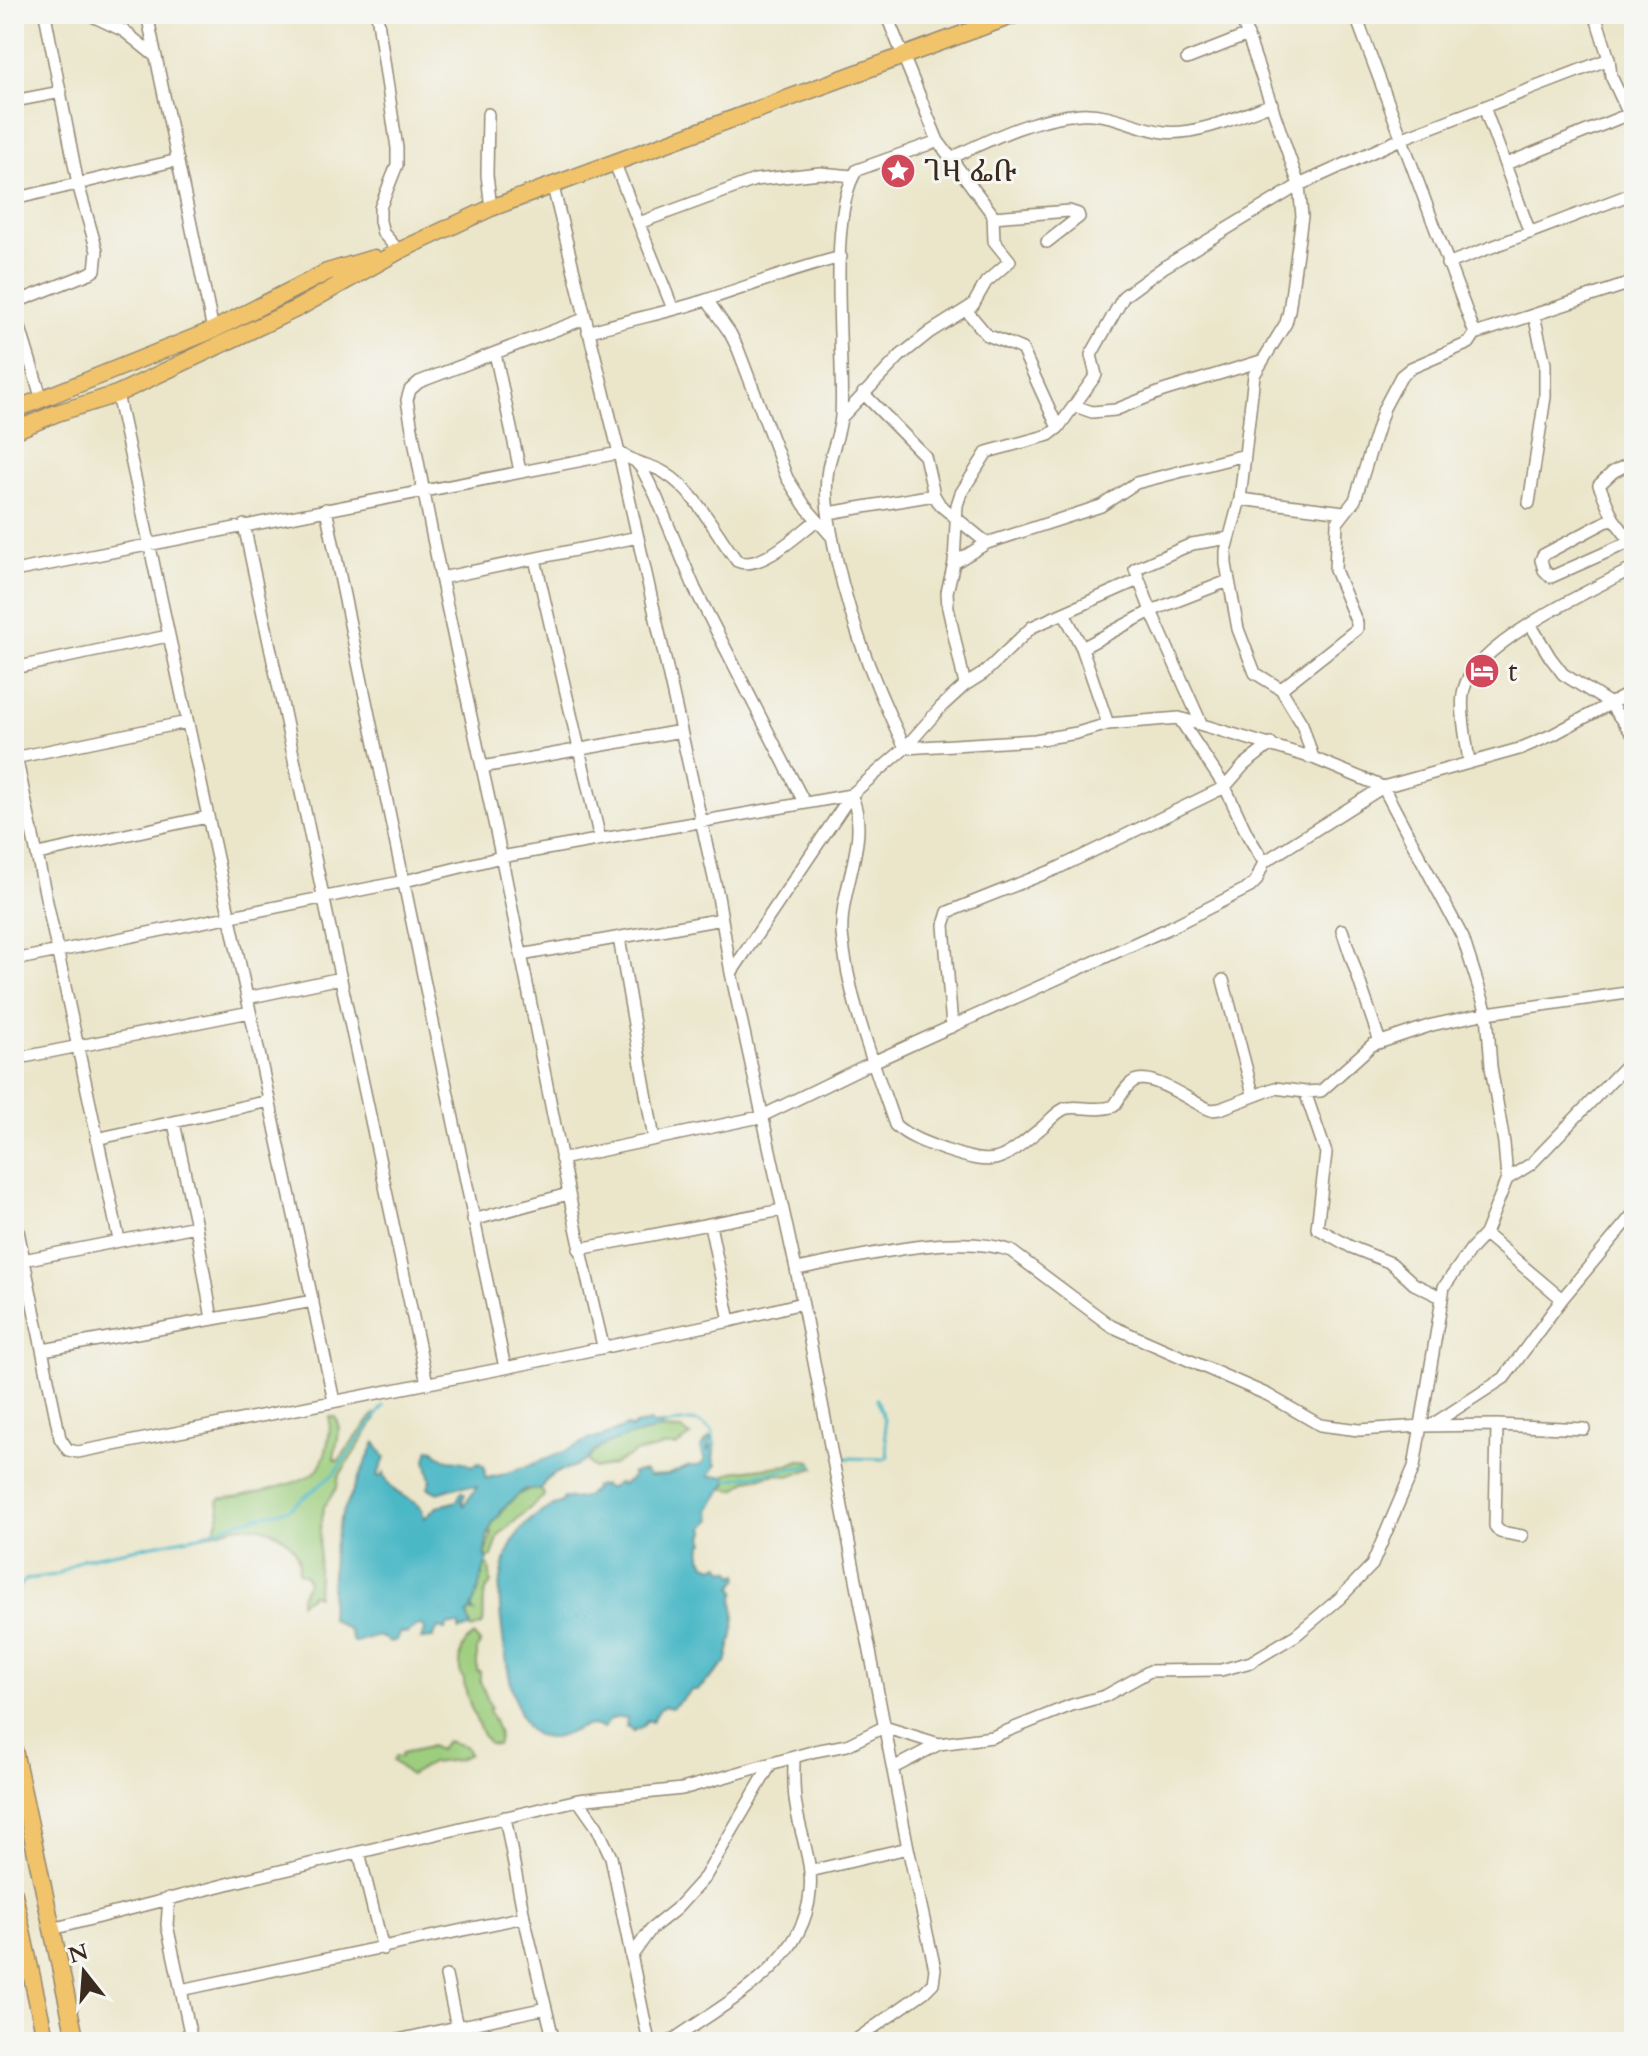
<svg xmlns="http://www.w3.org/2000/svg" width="1648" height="2056" font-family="Cardo,'Noto Serif Ethiopic',serif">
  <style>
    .green { fill: #9dce7e; stroke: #6c7c4e; stroke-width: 2 }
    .water { fill: #4bb8c6; stroke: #437172; stroke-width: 2 }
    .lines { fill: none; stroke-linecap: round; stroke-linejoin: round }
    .stream { stroke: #4bb8c6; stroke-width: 3 }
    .minor-casing { stroke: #938874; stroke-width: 14 }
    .primary-casing { stroke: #938874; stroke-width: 19 }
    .minor { stroke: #fff; stroke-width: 11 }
    .primary { stroke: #f1c36a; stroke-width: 16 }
    .labels { text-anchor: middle; stroke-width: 6; stroke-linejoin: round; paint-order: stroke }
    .poi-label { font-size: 30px; fill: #3b2a1e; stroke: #f6f6f2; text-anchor: start }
  </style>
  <rect width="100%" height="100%" fill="#f6f6f2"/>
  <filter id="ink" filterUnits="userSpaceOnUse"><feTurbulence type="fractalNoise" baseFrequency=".0125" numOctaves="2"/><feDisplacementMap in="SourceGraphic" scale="16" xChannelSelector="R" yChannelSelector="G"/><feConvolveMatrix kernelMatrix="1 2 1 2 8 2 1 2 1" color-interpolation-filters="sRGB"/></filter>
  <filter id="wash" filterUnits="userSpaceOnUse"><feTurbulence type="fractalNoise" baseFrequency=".006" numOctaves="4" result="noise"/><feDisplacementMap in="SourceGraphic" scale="32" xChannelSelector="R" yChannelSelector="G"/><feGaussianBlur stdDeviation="1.8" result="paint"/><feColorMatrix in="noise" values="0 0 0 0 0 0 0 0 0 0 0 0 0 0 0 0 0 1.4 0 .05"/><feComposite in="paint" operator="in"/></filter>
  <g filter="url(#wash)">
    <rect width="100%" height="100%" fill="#ebe6ca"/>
    <path class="green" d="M374,1414L376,1419L339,1476L337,1487L324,1507L320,1529L317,1596L312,1594L300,1603V1597L308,1582L306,1576L298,1572C304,1545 274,1526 249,1526C233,1525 215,1534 199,1536L215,1529L220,1513L218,1501L221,1498C238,1498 307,1483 317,1470C328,1455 330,1436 330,1417H336C343,1431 335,1445 334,1460L338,1461Z
      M659,1429L682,1430L691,1436L676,1446H665L635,1453L613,1465L594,1469L588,1462C593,1442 640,1433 659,1429Z
      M799,1460L811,1461L815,1468L787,1476L778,1474L748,1480L736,1490L724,1489L727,1484L724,1476L732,1472L788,1465Z
      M536,1488L543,1492L544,1496L499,1535L492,1557L485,1558L492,1533L487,1535C497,1513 512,1492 536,1488Z
      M483,1563L489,1566L491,1583C480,1596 485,1608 483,1624L472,1629L467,1614L470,1611L473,1612L471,1609L478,1592Z
      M474,1636L480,1643L477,1650V1671L480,1672V1681L491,1708L489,1710C492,1720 503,1733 497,1745L489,1744C481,1735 463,1691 464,1679L460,1674C460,1659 459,1643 474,1636Z
      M446,1741L465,1746L469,1754L457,1760L431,1763L410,1775L393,1761L396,1756L401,1757L402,1753C413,1750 422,1750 431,1746L439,1750Z"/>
    <path class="water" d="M651,1422L653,1425L664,1424L661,1429C640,1433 619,1438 599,1448C593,1451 590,1457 585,1461C572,1470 546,1470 541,1490L525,1489L500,1511V1515C487,1527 486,1541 485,1557H489C480,1573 481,1592 471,1608L474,1612L470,1611L467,1614L471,1627L459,1630V1625H447L445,1630L438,1628L433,1638L421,1639L425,1631L424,1626L418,1625L406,1634L400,1632L396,1640L391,1642C387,1641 384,1638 380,1637C372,1634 362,1642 353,1642L349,1630L330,1618L333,1553L340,1519L375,1442L385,1458L377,1476L381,1477L384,1473C391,1498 411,1495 420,1508C423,1511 423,1515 425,1518L437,1507L457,1501L462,1491L465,1494L462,1501L464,1506L477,1487L460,1486L438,1493L428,1488L431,1480L426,1460L429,1449L434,1450C448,1467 459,1456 471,1466L480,1463L485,1468V1478C500,1478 576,1449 590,1438C604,1439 612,1431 628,1426L631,1429L635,1425Z
      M710,1437L712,1440L707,1450L710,1451V1447L715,1444L713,1459L716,1465L709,1476H724L728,1480L709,1510L712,1519L703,1528L706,1530L703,1536L705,1543L702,1544L701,1557L706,1564L714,1567L720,1564L724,1570H730L735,1576L738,1574L739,1578L735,1582L733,1588L736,1591L733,1601L735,1615L733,1635L726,1663L698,1690H692L673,1707L670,1708L665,1706L659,1710L652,1722L647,1720L643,1726L633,1731L629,1726L626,1727L627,1718L619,1717L609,1720L604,1728C600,1727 596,1726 592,1725C574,1725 557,1748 533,1733C510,1719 497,1610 500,1585C502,1572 506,1555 512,1543C523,1522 542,1510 562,1502L564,1498C578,1499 587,1501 595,1487L603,1485L608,1489L618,1483L622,1485L632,1478V1473L644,1471L649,1476L667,1475L690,1466H699L705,1461L701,1447Z"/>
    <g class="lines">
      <path class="stream" d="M662,1426C681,1422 700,1415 713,1433L714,1445
        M846,1458L883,1459L888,1457L884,1420L877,1399
        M726,1480L813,1465
        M14,1590L27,1579L56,1575L82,1559L199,1536L244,1520L289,1509L333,1475L383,1406"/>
    </g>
  </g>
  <g filter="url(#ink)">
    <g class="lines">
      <defs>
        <path id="minor" d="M88,14L124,31L155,56
          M147,14L213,330
          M377,14L397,148V165L380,208V221L383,233L399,251
          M886,14L938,141L857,170C826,215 845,358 841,416C840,434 831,452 828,469C824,491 828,515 832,536C845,609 873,682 905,748L941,707L965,685L984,673L1032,627L1138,580
          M1240,14L1299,185L1302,216L1289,311L1286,323L1254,375L1240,499L1226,551V564L1238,629L1255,673L1281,689L1302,724L1313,758
          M1355,14L1475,334L1634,282
          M1595,14L1609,59L1611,76L1634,125
          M1187,59L1248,35
          M14,101L61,92
          M1484,107L1530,233
          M488,114L487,175L491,208
          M951,158C991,139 1035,117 1080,114C1111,112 1135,128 1164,132C1196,136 1242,115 1272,104
          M615,164L673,309
          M1506,164L1629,114
          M553,187L619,453L718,896L731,973L796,1269L908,1848L935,1969L933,1983L924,1992L853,2042
          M14,199L178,160
          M993,217L1069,211L1078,214L1079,217L1047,242
          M639,223L755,180L820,173L853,176
          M1447,264L1634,193
          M707,300L730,333L738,349L787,478L805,506L832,537
          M14,303L90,273L95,270L97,251L78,184L45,14
          M14,308L42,400
          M966,310L987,335L1022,349L1058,428
          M584,319L419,382L410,390L407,400C433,553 469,704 501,855C535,1019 564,1184 603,1346
          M588,332C626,320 666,313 703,301C749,286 794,269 841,257
          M495,353L520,471
          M863,393L925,456L934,495L940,505L987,543
          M117,394L334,1401
          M1075,406L1092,412L1115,410L1163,391L1261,361
          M841,418L900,356L930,332L973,305L986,282L1010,261L994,241L993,215L938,141
          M635,461C645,465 656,467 665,473C696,492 715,532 737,561C760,572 798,534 817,520
          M1240,499L1344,512
          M1529,503L1545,397V364L1534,315
          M326,509L505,1368
          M829,513L934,495
          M1613,518L1543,555L1541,560L1544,570L1551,577L1634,540
          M244,525L427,1383
          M1631,542L1613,518L1599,485L1613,472L1634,461
          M535,559L600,839
          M954,563L987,543L1101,506L1136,483L1245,455
          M14,571L619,453L635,461L642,469L656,496L695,589L804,802
          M441,578L638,537
          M1064,613L1082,648L1108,724
          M1530,624L1550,657L1563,674L1609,703L1634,736
          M1082,648L1151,611L1228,581
          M14,668L168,636
          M965,685L948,608L947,592L954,563L957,505L961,493L987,452L1049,435L1058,428L1096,375L1091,355L1124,296L1164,267L1299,185L1403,138L1609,59
          M1281,689L1357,629V623L1335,570L1337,523L1355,500L1384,408L1401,376L1411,368L1469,343L1475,334
          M1179,718L1225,787L1244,765L1271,744
          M1201,723L1151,611L1135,569L1192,544L1229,538
          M14,747L119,1240
          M14,758L187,722
          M1469,763C1467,743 1459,707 1464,689C1474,644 1594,588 1634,568
          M482,767L681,731
          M38,854L207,817
          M1342,930L1380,1042
          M619,938L654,1139
          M521,955L722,919
          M14,960L405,881L501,857L851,795C872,838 839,888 842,934C848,999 874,1064 895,1125C908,1137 928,1144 945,1150C996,1167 999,1163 1040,1129C1048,1123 1055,1113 1064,1109C1077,1104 1096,1113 1114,1106C1120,1098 1125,1086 1134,1081C1153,1072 1192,1103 1211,1110L1220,1109L1275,1088L1305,1092L1321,1091L1372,1045L1432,1025L1487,1013L1634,992
          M731,973L851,795L905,748L1035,740L1077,733L1108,724L1179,718L1313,758L1383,787L1463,938L1487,1013L1491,1067L1504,1143L1507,1179L1485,1234L1471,1249L1444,1287L1414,1467L1372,1565L1340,1598L1296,1635L1251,1662L1221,1670L1150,1671L1105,1696L1072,1705L992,1737L939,1744L893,1768
          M1223,980L1253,1094
          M247,998L341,978
          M952,1027L944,925L948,912L1056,869L1225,787L1247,834L1264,862
          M14,1059L250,1012
          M1305,1092L1326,1153L1317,1228L1351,1247L1391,1263L1414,1284L1441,1297
          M174,1123L196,1226L212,1319
          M96,1139L269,1101
          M561,1159L760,1117L873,1062L1167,929L1250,887L1256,881L1264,862L1383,787L1519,749L1552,735L1634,691
          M1507,1179L1531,1164L1634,1057
          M14,1211L60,1438L68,1450L78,1452L505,1368L730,1321L802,1303
          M473,1220L568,1194
          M710,1225L730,1321
          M579,1249L782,1210
          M23,1260L196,1226
          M796,1269C855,1258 955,1231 1011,1251L1111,1326L1268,1395L1320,1425L1359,1430L1421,1426L1497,1425L1584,1429
          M1562,1299L1634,1213
          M43,1350L313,1301
          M1497,1425L1495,1526L1500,1532L1522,1536
          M1430,1426L1504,1378L1562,1299L1485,1234
          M578,1800L597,1827L611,1857L649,2042
          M505,1817L524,1917L554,2042
          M359,1852L383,1949
          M810,1871L908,1848
          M169,1898L167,1925L192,2042
          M52,1929L243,1880L578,1800L682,1789L815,1751L847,1745L884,1727L939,1744
          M631,1957L651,1929L676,1909L705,1877L771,1764
          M446,1976L457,2027L546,2008
          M181,1990L524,1917
          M389,2042L457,2027L461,2042
          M670,2042C730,1999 818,1959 810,1872C808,1850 799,1828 796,1806C793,1790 794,1773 794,1757"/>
        <path id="primary" d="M14,410L213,330L327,272L374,258
          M14,431L57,413L117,394L298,308L399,251L491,208L1017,14
          M14,1750L76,2042
          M14,1894L46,2042"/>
      </defs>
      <use href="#minor" class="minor-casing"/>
      <use href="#primary" class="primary-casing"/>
      <use href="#minor" class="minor"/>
      <use href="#primary" class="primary"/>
    </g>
  </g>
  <defs>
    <symbol id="sight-disc" viewBox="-11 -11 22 22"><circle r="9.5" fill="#d1495b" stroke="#f6f6f2"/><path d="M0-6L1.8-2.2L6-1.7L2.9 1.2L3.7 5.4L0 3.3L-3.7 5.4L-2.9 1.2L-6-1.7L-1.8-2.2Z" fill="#fff"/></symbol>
    <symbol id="hotel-disc" viewBox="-11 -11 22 22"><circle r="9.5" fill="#d1495b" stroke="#f6f6f2"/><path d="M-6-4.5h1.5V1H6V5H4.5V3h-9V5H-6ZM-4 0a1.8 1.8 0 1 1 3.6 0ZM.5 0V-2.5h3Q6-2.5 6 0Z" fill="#fff"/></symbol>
  </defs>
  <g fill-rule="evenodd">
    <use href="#sight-disc" x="878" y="151" width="40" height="40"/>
    <use href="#hotel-disc" x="1462" y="651" width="40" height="40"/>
  </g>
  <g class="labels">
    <g class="poi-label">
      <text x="924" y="181">ገዛ ፌቡ</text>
      <text x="1508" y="681">t</text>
    </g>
  </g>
  <rect width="1648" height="2056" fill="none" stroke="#f6f6f2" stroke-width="48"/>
  <g transform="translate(84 1972) rotate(343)" stroke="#f6f6f2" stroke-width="6" paint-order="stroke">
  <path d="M0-6L14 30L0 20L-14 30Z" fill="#3b2a1e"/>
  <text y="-12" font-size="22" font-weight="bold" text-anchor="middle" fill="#3b2a1e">N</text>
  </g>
</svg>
